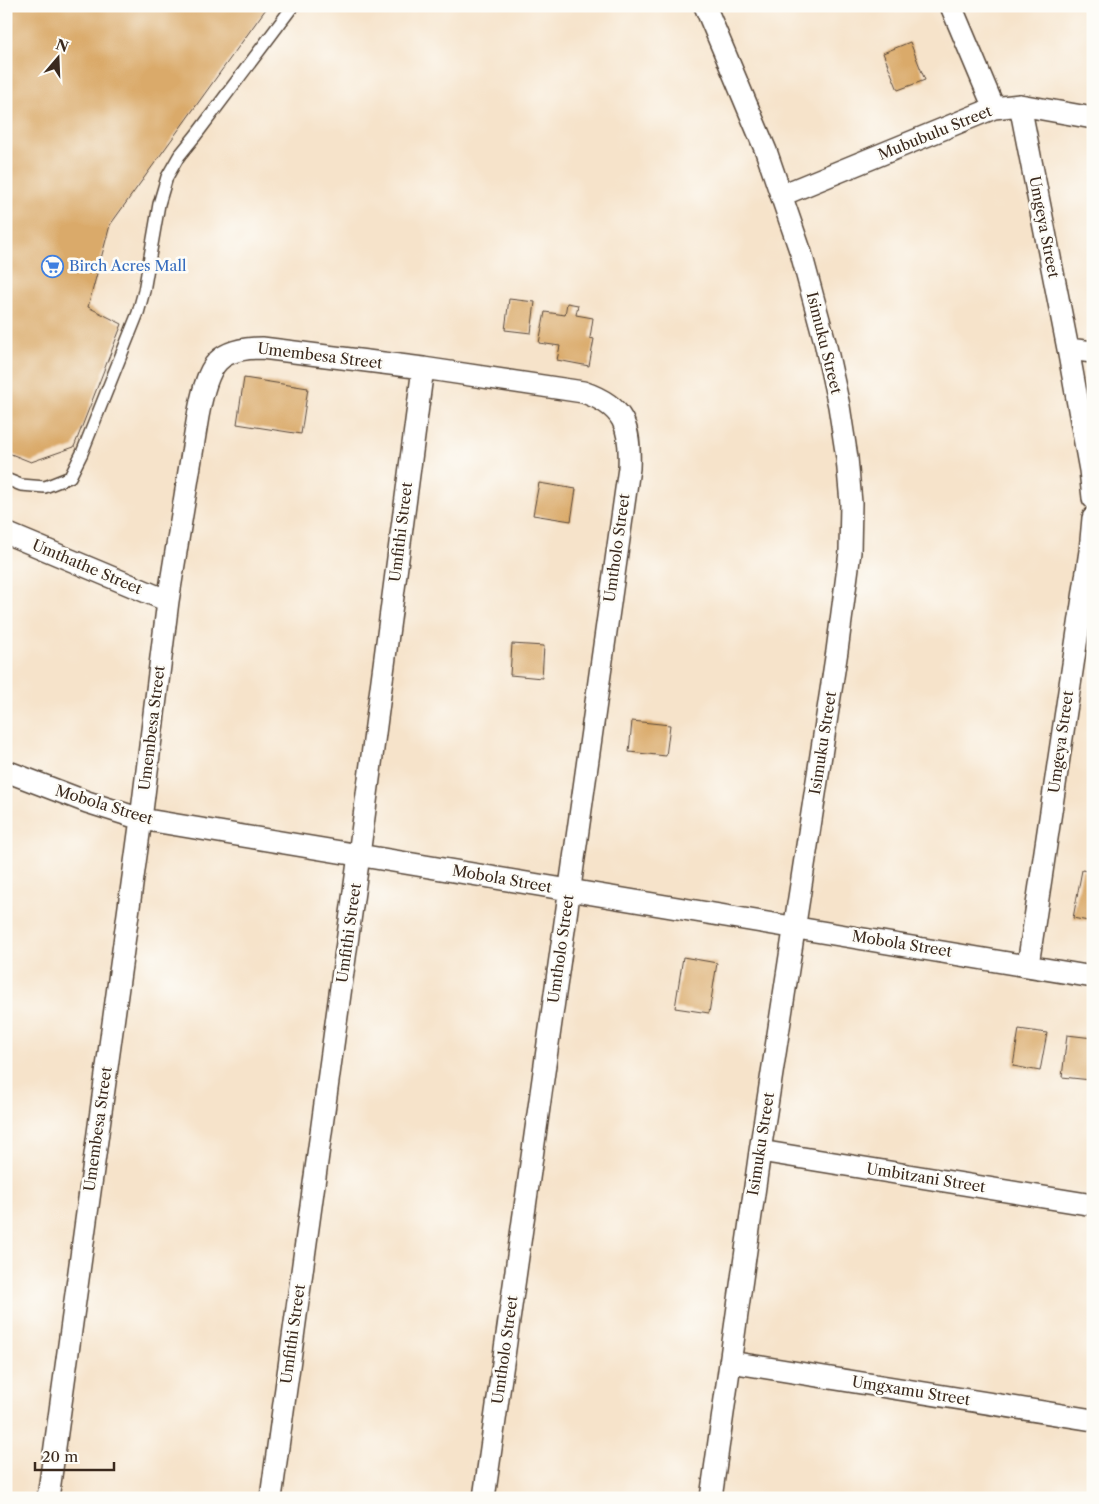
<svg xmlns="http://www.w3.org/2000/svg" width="1099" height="1504" font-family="'Libre Caslon Text',serif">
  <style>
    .building { fill: #daaa6b }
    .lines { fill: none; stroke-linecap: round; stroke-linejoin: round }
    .lane-casing { stroke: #574638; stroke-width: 14 }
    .street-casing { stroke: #574638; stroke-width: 24 }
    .lane { stroke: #fff; stroke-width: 11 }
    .street { stroke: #fff; stroke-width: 21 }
    .labels { text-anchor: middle; stroke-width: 5; stroke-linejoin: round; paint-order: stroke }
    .street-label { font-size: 15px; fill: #3b2a1e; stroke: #fdfcf7 }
    .shop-label { font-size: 15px; fill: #366cbe; stroke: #fdfcf7; text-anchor: start }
  </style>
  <rect width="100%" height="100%" fill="#fdfcf7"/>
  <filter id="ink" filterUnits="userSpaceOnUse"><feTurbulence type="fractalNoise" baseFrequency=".02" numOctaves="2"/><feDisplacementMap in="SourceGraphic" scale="10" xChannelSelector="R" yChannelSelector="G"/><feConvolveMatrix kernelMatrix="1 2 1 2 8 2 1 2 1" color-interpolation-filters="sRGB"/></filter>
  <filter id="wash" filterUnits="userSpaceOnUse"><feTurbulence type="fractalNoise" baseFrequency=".0096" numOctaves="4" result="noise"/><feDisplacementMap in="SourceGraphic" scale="20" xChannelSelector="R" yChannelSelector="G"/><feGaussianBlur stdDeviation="1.12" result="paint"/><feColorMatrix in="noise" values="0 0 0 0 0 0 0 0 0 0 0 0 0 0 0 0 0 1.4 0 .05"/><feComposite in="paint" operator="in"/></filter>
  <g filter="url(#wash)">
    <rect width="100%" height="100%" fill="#f6e3ca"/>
    <g id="blocks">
      <path class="building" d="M6,6H268L110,225L88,307L122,324L74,447L31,462L6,452Z
        M910,42L925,80L898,90L883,53Z
        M509,299L535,302L531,333L505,330Z
        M567,303L578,305L576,315L593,318L590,338L594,339L589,366L557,360L560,346L539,343L545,312L565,315Z
        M244,378L308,388L301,434L237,424Z
        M539,483L576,489L571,521L533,515Z
        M512,644L544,646L542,678L510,675Z
        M632,721L670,725L666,756L629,752Z
        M1082,870L1093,872V922L1073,918Z
        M683,957L717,963L709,1013L675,1008Z
        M1019,1029L1047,1033L1040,1071L1013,1066Z
        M1067,1035L1093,1038L1091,1080L1062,1077Z"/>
    </g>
  </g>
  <g filter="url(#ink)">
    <use href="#blocks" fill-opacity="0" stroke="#574638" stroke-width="1"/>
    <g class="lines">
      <defs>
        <path id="lane" d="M6,479L21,485L45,487L70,477L82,453L138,313L144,291L159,204L167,177L179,156L196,135L293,6"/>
        <path id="street" d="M705,6L766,151L801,253L825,342L839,406L847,458L851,503L850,552L837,651L760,1151L711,1498
          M951,6L994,108
          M1020,105L1068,349L1090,470L1093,498
          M782,195L994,108L1020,105L1093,118
          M1068,349L1093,352
          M6,533L168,601
          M6,771L87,802L141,819L1093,977
          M1028,965L1090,551L1093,518
          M760,1151L1093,1205
          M730,1362L1093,1420
          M48,1498L141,819L168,601L198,416C201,400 206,373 218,361C229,350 247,348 262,348L423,368L583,392C624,406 631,426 629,468L484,1498
          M271,1498L359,855L423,368"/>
      </defs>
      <use href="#lane" class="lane-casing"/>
      <use href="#street" class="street-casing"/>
      <use href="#lane" class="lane"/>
      <use href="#street" class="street"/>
    </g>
  </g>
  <defs>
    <symbol id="supermarket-ring" viewBox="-11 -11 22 22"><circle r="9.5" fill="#fdfcf7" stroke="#3f7fe0" stroke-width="1.5"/><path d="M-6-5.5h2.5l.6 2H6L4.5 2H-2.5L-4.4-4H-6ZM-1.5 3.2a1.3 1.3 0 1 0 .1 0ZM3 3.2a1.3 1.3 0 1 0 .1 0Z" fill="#3f7fe0"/></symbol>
  </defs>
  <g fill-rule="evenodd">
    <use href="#supermarket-ring" x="40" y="254" width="25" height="25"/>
  </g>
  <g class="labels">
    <g class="street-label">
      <text transform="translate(935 133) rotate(-22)" y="5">Mububulu Street</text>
      <text transform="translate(1044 227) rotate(79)" y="5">Umgeya Street</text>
      <text transform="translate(824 343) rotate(76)" y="5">Isimuku Street</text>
      <text transform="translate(320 356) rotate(7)" y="5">Umembesa Street</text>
      <text transform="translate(401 532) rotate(-83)" y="5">Umfithi Street</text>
      <text transform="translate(617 548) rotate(-82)" y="5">Umtholo Street</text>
      <text transform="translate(87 567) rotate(23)" y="5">Umthathe Street</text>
      <text transform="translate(152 728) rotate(-83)" y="5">Umembesa Street</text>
      <text transform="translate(1061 742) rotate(-82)" y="5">Umgeya Street</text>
      <text transform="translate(823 743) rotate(-81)" y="5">Isimuku Street</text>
      <text transform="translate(104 805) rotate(17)" y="5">Mobola Street</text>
      <text transform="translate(502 879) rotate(10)" y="5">Mobola Street</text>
      <text transform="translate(349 933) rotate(-82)" y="5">Umfithi Street</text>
      <text transform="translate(902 944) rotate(9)" y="5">Mobola Street</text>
      <text transform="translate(561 949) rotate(-82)" y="5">Umtholo Street</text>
      <text transform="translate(98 1129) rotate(-82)" y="5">Umembesa Street</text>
      <text transform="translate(761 1144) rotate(-81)" y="5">Isimuku Street</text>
      <text transform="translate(926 1178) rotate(9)" y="5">Umbitzani Street</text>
      <text transform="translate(293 1334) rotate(-82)" y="5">Umfithi Street</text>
      <text transform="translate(505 1350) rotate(-82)" y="5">Umtholo Street</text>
      <text transform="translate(911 1391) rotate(9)" y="5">Umgxamu Street</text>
    </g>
    <g class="shop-label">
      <text x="69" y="271">Birch Acres Mall</text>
    </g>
  </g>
  <rect width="1099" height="1504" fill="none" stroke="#fdfcf7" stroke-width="25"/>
  <g transform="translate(58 58) rotate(19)" stroke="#fdfcf7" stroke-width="4" paint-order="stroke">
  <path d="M0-4L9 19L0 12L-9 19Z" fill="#3b2a1e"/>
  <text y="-8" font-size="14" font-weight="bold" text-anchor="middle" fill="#3b2a1e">N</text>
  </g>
  <path d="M35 1462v8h79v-8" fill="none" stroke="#3b2a1e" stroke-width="2.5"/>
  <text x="42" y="1462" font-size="15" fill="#3b2a1e" stroke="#fdfcf7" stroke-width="4" paint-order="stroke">20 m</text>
</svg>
